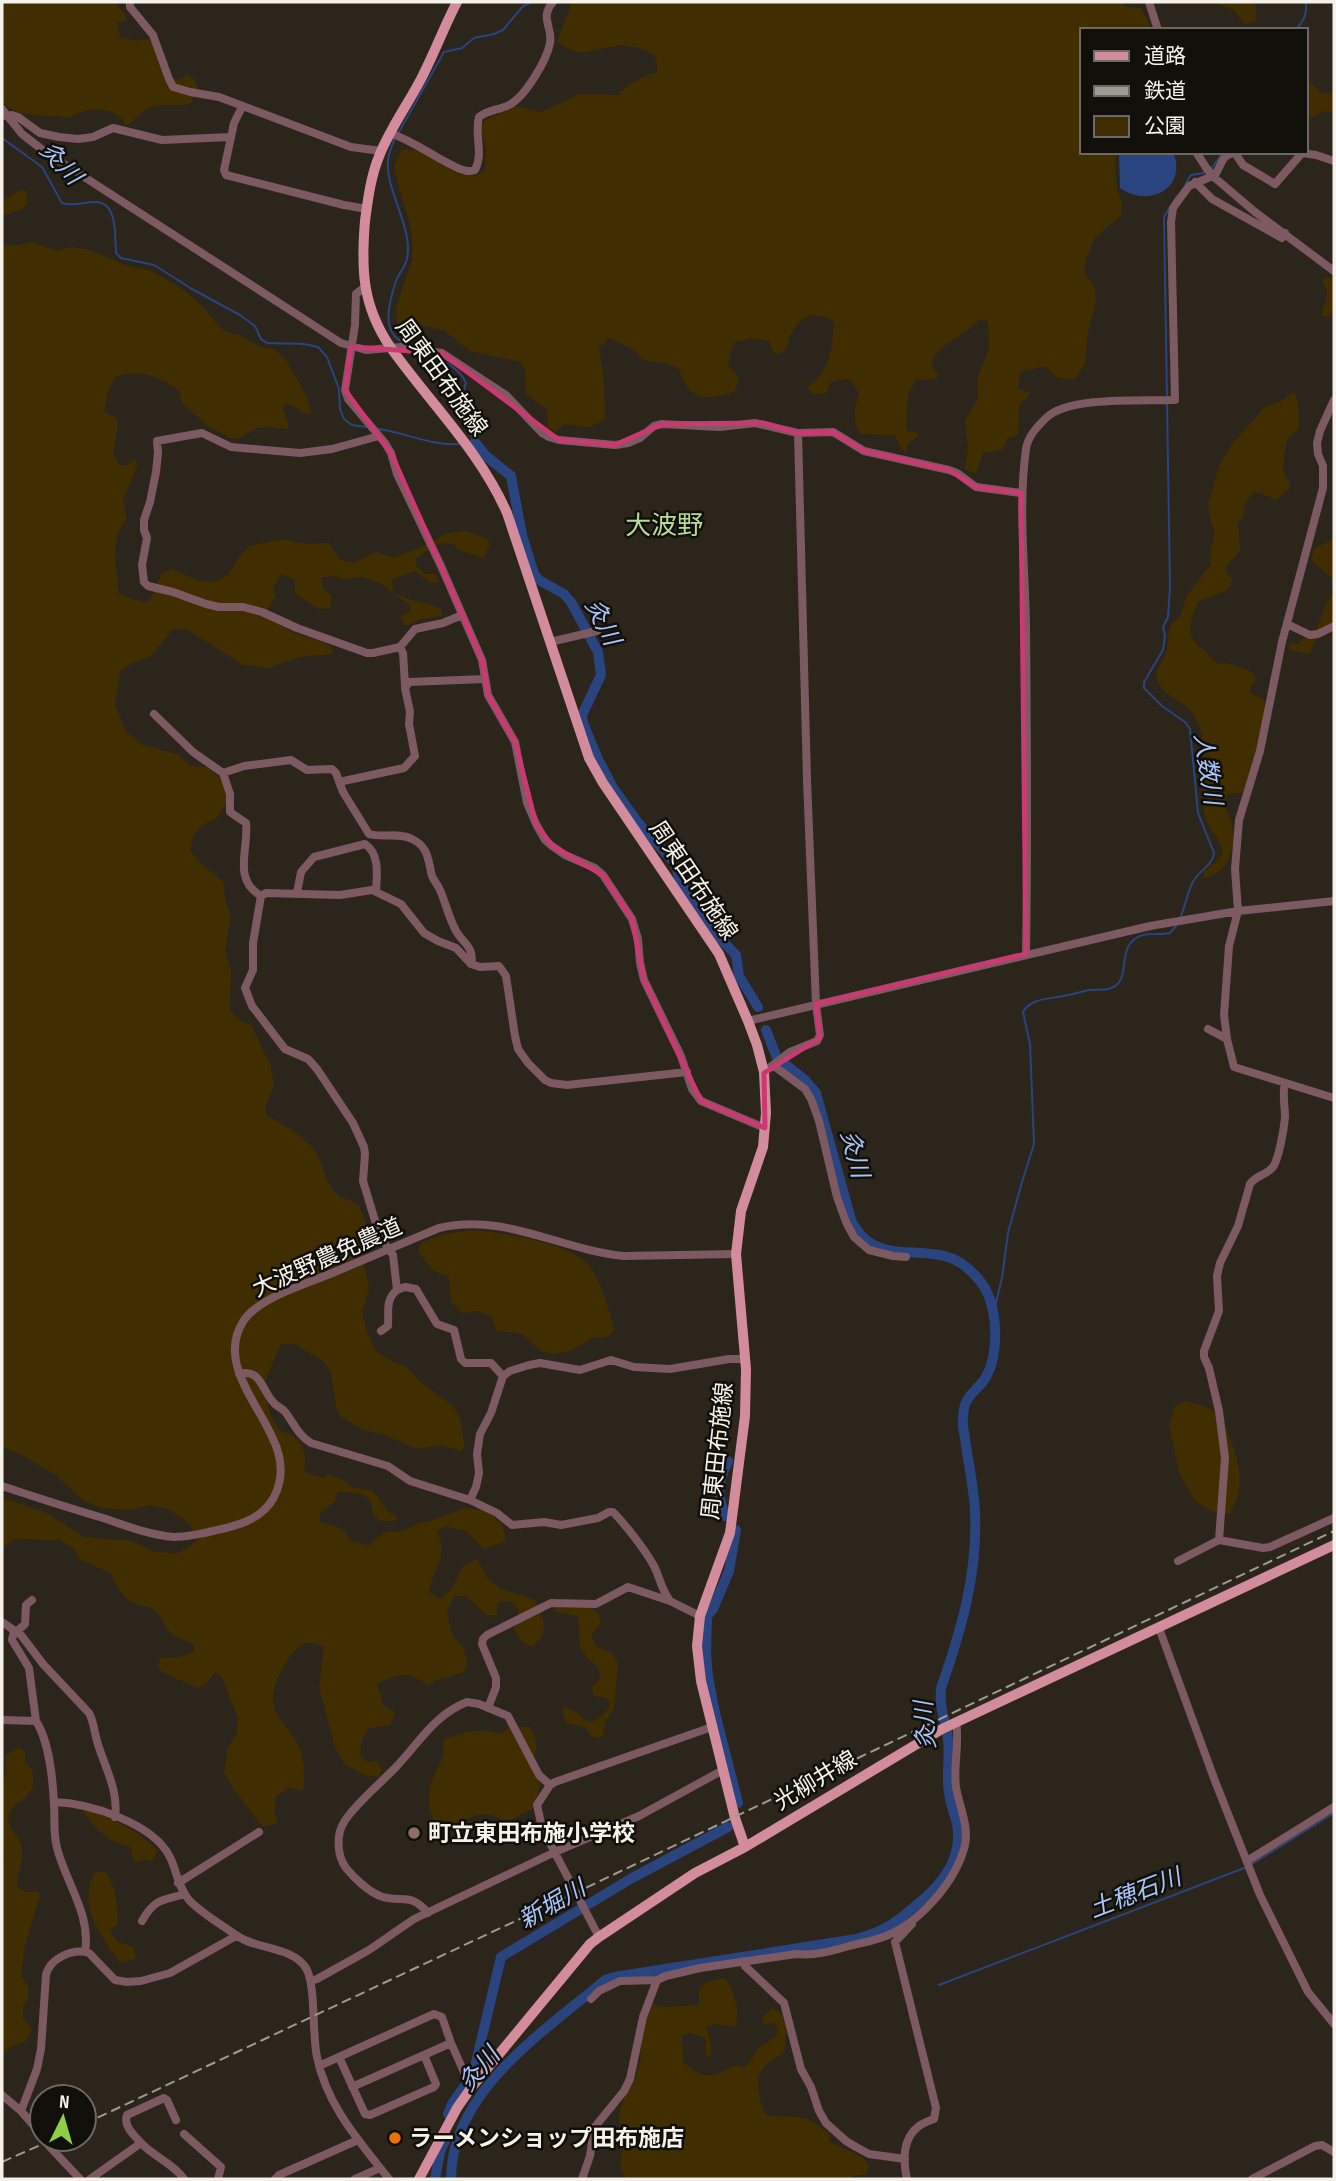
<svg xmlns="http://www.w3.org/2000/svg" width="1336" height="2181" font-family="'Sofia Sans Condensed','Noto Sans JP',sans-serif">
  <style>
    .green { fill: #412e00 }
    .water { fill: #29447e }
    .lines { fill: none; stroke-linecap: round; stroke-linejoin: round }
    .stream { stroke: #29447e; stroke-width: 2 }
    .river { stroke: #29447e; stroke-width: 10 }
    .minor { stroke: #7d5a61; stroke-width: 8 }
    .major { stroke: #d38c9b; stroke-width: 10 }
    .rail { stroke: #9f9a93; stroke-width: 2; stroke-dasharray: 10 5; stroke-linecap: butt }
    .minor-bridge { stroke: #7d5a61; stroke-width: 8 }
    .marked { fill: none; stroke: #ca3971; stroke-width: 5; stroke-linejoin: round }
    .education-dot { fill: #8d6e63; stroke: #110f0a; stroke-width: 2.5 }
    .food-dot { fill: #e8710a; stroke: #110f0a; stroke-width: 2.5 }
    .labels { text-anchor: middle; stroke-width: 5; stroke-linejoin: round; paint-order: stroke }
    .street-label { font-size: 23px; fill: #f5f1eb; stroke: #110f0a }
    .poi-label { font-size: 23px; font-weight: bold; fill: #f5f1eb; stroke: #110f0a; text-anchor: start }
    .water-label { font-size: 24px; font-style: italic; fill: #a9c4f9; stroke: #110f0a }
    .quarter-label { font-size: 26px; fill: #b7db96; stroke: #110f0a }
  </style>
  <rect width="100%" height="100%" fill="#2b251b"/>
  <path class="green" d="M2,2H117V5L125,14L126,20L117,23L120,37L137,41L148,39L153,43L164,76L179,80L187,75L194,79L197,88L191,103C179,108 168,103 156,106C143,108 136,120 126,126C117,104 85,107 69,118C48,113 16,120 2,101Z
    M571,2H1123L1126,7L1141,8L1152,30H1082V152H1116L1115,170L1117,189L1122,203L1121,215L1094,239L1086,260L1084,273L1095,286L1096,302L1088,332L1085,364L1075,379L1058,378L1044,366L1020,372L1018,388L1029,392V396L1019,405L1018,435L1008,438L1002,450L983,453L976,474L965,469L968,449L965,421L978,399L977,380L989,348L988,321L979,320C965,335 938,344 931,364L939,376L934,379L916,380L908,394L906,431L918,433V436L907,445V452L901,449L895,435L860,434C852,420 854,408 859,394L850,379L838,380L830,383L827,393L811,394L808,387C831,369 832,349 834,322C815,308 799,316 790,336C788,339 789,344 787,347C787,348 780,354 779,354L774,353L769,341L753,338L733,343L728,365L739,378L735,391C722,398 698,401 688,388C684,383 681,374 678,368L667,363L645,361L634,350L610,338L599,347L604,379L605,419C601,421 594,426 589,427C575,428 566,418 556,432L548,427L547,410L526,394V372L521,362L470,351L445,331L425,326L410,319L403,328L397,325L396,308L412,260V234L394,167L401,150H421L456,173L475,176L485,170L486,147L481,129L484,121L514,106L541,112L580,94L619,95C629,82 641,78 656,73L658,68L654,54C641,49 629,44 616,46C591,50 580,59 558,42C560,28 569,16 571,2Z
    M1214,2H1255L1257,21L1244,24L1235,11Z
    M1310,82L1321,93H1334V113L1324,111L1307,120L1306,85Z
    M21,190L27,192V203L23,209L2,216V201Z
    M32,242L58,251L71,247L87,249L125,265L151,271L180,287L201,305L224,331L239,335L260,347L274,349L286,360L307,397L312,413L305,414L293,406L285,404L283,409L288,422V429L271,427L257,428L238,439L230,438L207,425L182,403L179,390C157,376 141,368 115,377L107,394L104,411L116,418L118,427L113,453L120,465H128L134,459L138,464L123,500L127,519C109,535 117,572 119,594L145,603L151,598L162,573L172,569L197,580L214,582L228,575L239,557L249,546L285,539L305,544L329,543L341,560L353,563L376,552L394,558L424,546L448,533L466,531L487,539L490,545L484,558L459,550L453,544L440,543L415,559L417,567L425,574H435L439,582L430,583L415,571L392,579L393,592C409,602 425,601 441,609L442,616L421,619L406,626L400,618L410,611V606L380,583L362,577L344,579L335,576L322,578V587L331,596L330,608L319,609L295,594V580L281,574L273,588L276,597L267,610L268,618L294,633L325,643L333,648L332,654L299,657L269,668L243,665L188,630L173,629L152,655L133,663L120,671L115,704L125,730L141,744L179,755L190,766L208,767L220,778L229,799L216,819L203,825L193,836L190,850L202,865L223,881L226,903L231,918L225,950L231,970L230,1010L238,1019L252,1026L271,1067L274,1086L265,1106L267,1116C283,1125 300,1133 312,1147C324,1162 324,1184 338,1195C343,1199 352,1201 358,1204L367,1225L374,1234L371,1246L362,1254L369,1288L362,1312L367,1332L376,1351L395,1363L406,1366L419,1381L453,1406L459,1416L465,1446L461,1451L441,1445L417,1449L384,1435L364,1430L342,1418L337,1411L331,1372L324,1362L295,1344H281L262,1388L272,1418L280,1431C301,1435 308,1450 304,1470L311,1475L323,1478L329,1474L343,1480L351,1487L373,1491L387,1510L397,1517L396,1521H380C369,1511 375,1512 370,1501C364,1491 348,1493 338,1492L335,1501L320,1514V1522C334,1525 344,1527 350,1540L369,1546L374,1540L386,1532L403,1531L419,1523L431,1521L464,1508L482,1510L494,1517L503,1526L506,1541L484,1549L466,1531L445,1526L437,1532C450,1557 433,1567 429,1592L439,1599L451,1590L464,1565L477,1559L488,1579L501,1589L535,1600C544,1619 551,1632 532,1647L521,1641L514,1629L519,1610L510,1601L497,1603V1615H487L466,1596H455L447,1611L452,1634L464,1649L468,1665L464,1672L434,1681L428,1685C406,1670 400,1674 377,1684L384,1706L395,1712L391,1725L369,1728L362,1740L360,1754L367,1762L377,1761L381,1767L380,1777L364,1775L345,1764L335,1748L319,1687L324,1647C317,1644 310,1640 303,1644C290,1651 271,1685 273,1700C275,1721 295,1732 301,1752C305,1764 304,1778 303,1790L288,1788L276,1797L274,1812L278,1823L263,1827L232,1787L224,1772L228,1748L237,1734L238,1718L222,1677L215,1673L204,1686L196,1688C183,1678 167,1679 157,1666L161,1658H176L194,1652V1644C184,1640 172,1637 166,1628C162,1622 161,1614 154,1610C149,1606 145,1607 139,1605C125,1601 115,1586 111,1573L81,1560L73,1548L59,1540L15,1539L2,1549V1498L47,1513L84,1537L133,1541L153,1551L176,1554L197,1542L190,1524L169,1509L149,1505L133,1510L101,1508L83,1500L57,1476L25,1457L2,1446V245H18Z
    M1325,277L1334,279V309L1329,317L1322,316C1322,302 1333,295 1323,283Z
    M1294,392C1299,405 1300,416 1298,430L1288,438L1285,451L1283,472L1290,483V488L1276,500L1259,492L1252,493L1245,505L1243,517L1238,523L1240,551L1226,566V572L1232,580L1227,590L1199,601C1194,613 1185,629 1194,641C1199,649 1207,649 1210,658L1220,664L1228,663L1254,673L1256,681L1250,687V693L1263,699L1266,705L1258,752L1242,793H1229C1220,805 1229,813 1232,824C1237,847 1228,872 1205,878L1203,873L1223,854C1222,838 1208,830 1205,816C1196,784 1213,745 1194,715C1186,701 1160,696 1157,678C1155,668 1162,663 1165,654C1172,638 1162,628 1180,617L1186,597L1211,564L1210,553L1215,533L1210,518L1208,504L1220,464L1232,444L1265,407L1279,402Z
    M1334,539V581C1332,577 1317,566 1312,560L1313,549Z
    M1334,591V621C1320,629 1316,639 1310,654L1289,650L1290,643L1299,644L1303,639L1317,629L1325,606Z
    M473,1230C502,1233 575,1243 591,1268C603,1286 608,1309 615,1330L607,1337L593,1338L568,1352L553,1354L541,1351L522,1334L497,1331L492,1318L478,1311L462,1313L451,1302L449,1277L434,1271L418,1252L420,1243L445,1234Z
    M1185,1401C1197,1404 1207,1405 1216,1414C1228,1425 1241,1466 1240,1481C1239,1493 1235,1503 1230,1514L1213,1512L1195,1501L1180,1475L1169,1425L1175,1406Z
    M557,1606L589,1607L599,1614L601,1624L591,1635L596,1646L612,1653L618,1663L614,1709L606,1721L602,1737C594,1740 589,1734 585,1727L566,1723L562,1707L575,1711L585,1720L593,1722L605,1713L610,1705L607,1698L594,1696L591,1688L600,1679C600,1663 593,1666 585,1655C574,1642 583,1629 577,1616L553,1611Z
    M511,1726L529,1727C547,1748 523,1760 541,1783L534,1808L507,1822C475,1803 471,1824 439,1828C429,1817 427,1799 431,1784C436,1766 446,1762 443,1740C462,1732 481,1727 501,1734Z
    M19,1747L25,1752V1762C35,1771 37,1785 27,1796C20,1803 12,1804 9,1815C5,1829 18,1833 21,1844C26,1859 16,1873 17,1887L25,1892H39L40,1896L25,1945L21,1976L28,1986V1998L23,2007V2017L32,2029L26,2041L10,2047L2,2055V1873L4,1855L2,1845V1783L7,1770L4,1757Z
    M82,1808C111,1818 137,1829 158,1851L152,1861L145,1860L137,1862L133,1861L131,1847C110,1843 92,1828 82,1808Z
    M105,1871C117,1891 117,1900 118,1924L110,1930L117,1941L134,1948L136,1959L120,1963C105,1942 84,1914 89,1887C90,1882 93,1876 95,1872Z
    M726,1978C733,1993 742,2012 735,2027L716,2024L706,2027L711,2044V2057L706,2055V2038L691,2033L682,2036L683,2062C704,2080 711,2079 735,2065L745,2068L759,2048L776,2036L778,2027L773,2023L764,2024L762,2018L772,2008L782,2014L787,2031L784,2052C768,2065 755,2067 759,2090C760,2100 761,2107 767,2116C798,2118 804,2111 830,2135L829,2141C841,2149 862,2153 869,2165L867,2174L853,2176L849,2179H626C615,2163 623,2149 630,2133L627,2124L619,2123C620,2094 631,2093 638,2070C641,2063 640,2055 641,2048C643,2032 646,2018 653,2004L664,2007L699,2005V1991L706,1982Z"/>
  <path class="water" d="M1119,152H1173C1188,187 1150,209 1120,188Z"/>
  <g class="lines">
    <path class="stream" d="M1295,30C1304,21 1307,15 1306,2
      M399,132L444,52L462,48L474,38L494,34L503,30L523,6L532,2
      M2,138L42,167L62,203C74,207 83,202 95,202C118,201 115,238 116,253L121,258L154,265L192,289L240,315L255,326L261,339L267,343L304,344L318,347L327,357L339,389L340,409L344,419L352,425L367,427
      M394,140C392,146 388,154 388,161C385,186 409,222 408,251C407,268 401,268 396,281C388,305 379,338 411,345
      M1212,168L1223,152
      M1186,183L1191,175L1204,173
      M424,353C440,361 458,365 466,383C457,410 460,418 475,442H471
      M1167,397L1164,217L1177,196
      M1167,402L1170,587L1168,617L1163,627L1165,635L1163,650L1144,682V688L1162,706L1185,722L1190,729L1198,813L1214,853C1213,865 1200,870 1194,880C1187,891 1186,906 1180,918
      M379,429C406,433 432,446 459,444
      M994,1311L1002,1278L1008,1233L1022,1182L1034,1144L1030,1044L1023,1012C1031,997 1053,999 1068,995C1075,994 1082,991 1090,990C1097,989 1105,991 1111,988C1134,980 1113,944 1143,935C1152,933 1161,935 1170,933L1176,926
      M1252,1864L1334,1813
      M939,1985L1247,1867"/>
    <path class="river" d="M475,442L486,456L511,476L522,535L534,574L539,580L564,594L571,602L598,652L601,675L582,715L583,723L597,757L613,788L639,824L675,863L680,882L695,908L710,928L736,955L739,976L758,1007
      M725,1516C717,1493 717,1484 728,1461
      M736,1530L729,1571L713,1609L707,1616L706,1653L708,1677L715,1713L738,1803
      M473,2075L501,1957L632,1878L728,1827
      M448,2114L452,2104L463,2088
      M435,2179L440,2152L447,2136
      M451,2179C451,2091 544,2032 605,1980L614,1977L856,1939C886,1931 897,1922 920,1902C943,1883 963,1856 957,1824C955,1814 950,1804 949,1793C946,1776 950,1757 948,1740C946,1719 939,1711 941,1688C961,1631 978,1573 975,1512C974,1487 968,1463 965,1438C964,1432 962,1424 963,1417C964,1394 976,1393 986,1377C1000,1352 998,1303 980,1281C944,1234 899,1267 865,1239C860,1235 856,1228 852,1223L816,1093L805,1080L777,1058L766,1030"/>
    <path class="minor" d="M130,2V7L153,35L169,79L173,87L190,92L219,97L351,147L381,151
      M1149,2L1158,30
      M242,107L234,123L224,170L226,175L344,205L367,209
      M2,109L22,134L44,151L341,343L366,350L401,347L442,353L506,395L542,433L549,437L559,440L615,445L628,443L640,438L654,426L662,424L720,427L755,423L798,433L833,432L864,451L949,470L957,473L976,487L1021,493
      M6,116L12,115L18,117L40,133L59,137L78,139L93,137L113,128L162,140L231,137
      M390,133C416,142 435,158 460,169C466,171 469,172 475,170C484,153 474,135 479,117C488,110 499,110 509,105C525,97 547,60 550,43C553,27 539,18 553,2
      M1196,152L1207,169
      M1215,178L1255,212L1334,271
      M1195,182L1212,199L1282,238L1285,233
      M365,287L356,294L355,325L345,390L348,399L385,443L391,453L397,474L441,566L482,660L488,695L515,742L527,803L536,824L545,840L552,846L565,855L595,868L603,875L632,919L638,939L640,963L644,980L681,1056L692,1089L701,1101L765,1128
      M1334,400L1320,431L1317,443L1318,454L1323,466V488L1282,642L1260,751L1239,820L1235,869L1238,911L1229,946L1224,1015L1227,1039L1234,1067L1334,1098
      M379,436L332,449L300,453L231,447L202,433L157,441L158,453L156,472L150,502L144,520V530L147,538L142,565L144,582L148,586L173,592L206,604L219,607H243L262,612L297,628L367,653H373L400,647L415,629L443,623L462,615
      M1287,624L1310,635L1318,634L1334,626
      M550,642L597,631
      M400,647L403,653L405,685
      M154,714L193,752L223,773L230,794V812L246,823C249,849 232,879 261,896
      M223,773L244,766L291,760L307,770L332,769L336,773L343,792L369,834C382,838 400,832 412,839C429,847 428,861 432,876C434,881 438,885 440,890C446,904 449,918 456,931C463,943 475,948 471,964
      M339,782L404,768L415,756L409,724L410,712L405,688L409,682L485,679
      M297,893L301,872L314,857L365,844C380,854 377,875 376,891
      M1026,954C1028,844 1027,734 1026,624C1025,565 1018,506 1026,449C1028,436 1037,427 1046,418C1068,396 1143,401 1175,400L1171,222L1173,208L1189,186L1215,175C1222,165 1221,154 1235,153L1243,165L1275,184L1302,153L1316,155L1334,161
      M748,1021L1150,926L1238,911L1334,901
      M1208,1029L1227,1039
      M774,1066L805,1089L811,1099L819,1121L837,1197L846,1222L854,1237L869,1250L893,1256L906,1257
      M764,1072L790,1052L817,1041L820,1035L816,1004L807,780L798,433
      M381,1331L388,1326C389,1312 385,1300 397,1290
      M239,1374C261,1368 262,1391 274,1403C277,1407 283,1408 286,1413C294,1424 299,1436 311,1443L388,1466L410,1481L470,1500L497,1513L512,1525L544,1522L561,1525L598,1518L609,1512H613C625,1524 646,1551 654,1566C661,1580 660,1587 670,1601
      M503,1376L491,1363H465L461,1359L454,1330L437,1324L416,1289L405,1287L397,1290L393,1255L380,1237L363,1181L365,1154L364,1147L353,1123L317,1069L308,1059L285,1049L252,1006L245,988L253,970V943L261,896L266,893L340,895L372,890L401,904L424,933L438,941L456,948L471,964L480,967L499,966L506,976L515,1036L518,1049L528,1063L545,1080L551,1083L567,1085L687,1072
      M2,1486C35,1497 69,1508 103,1518C126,1526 150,1535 174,1537C192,1537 209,1532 226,1528C240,1524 254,1520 264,1510C280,1495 284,1472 278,1452C266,1410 214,1365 244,1320C261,1296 310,1283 337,1271C371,1257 405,1242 439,1228C503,1212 561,1250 624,1256L736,1254
      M470,1500L476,1487L479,1473L477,1454L480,1434L491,1413L503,1376L510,1371L529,1365L540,1363L580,1370L611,1360L634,1367L670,1369L729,1359H745
      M1219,1540L1225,1458L1219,1411L1209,1368L1204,1357V1351L1219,1311L1217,1276L1220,1263L1238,1226L1250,1184C1256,1175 1267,1175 1273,1167C1279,1159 1284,1128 1285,1117C1285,1105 1282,1094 1285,1083
      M1178,1561L1219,1540L1263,1548L1270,1547L1334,1518
      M32,1600L26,1605L25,1624L13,1635L12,1640L29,1668L36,1721
      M2,1622L21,1635L43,1664L89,1713C94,1722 94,1731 97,1741C104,1766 119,1790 115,1817
      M1159,1628L1215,1781L1260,1895L1308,1992L1334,2024
      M488,1708L496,1687V1678L482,1644L483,1639L487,1635L551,1603L596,1604L628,1587L670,1601L700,1616
      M2,1720L36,1721C49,1741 53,1781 54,1805C55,1819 53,1833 57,1848C66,1883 91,1914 85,1951
      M54,1802C89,1803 153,1823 170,1857C177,1872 178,1887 189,1900C201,1913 222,1925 236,1935C256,1950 292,1946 306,1968C316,1985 312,2035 317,2057C327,2106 359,2141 389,2179
      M1247,1861L1334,1807
      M178,1883L259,1832
      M428,1913C410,1891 401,1904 380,1896C368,1891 354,1878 346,1868C337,1856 336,1835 344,1822C354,1805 382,1782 396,1767C419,1743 434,1715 467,1702L479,1704L508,1716L539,1775L550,1785
      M142,1921C155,1898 162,1901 185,1894
      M599,1937L542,1828L537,1805L550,1785L555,1782L712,1727
      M744,1961L745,1966L784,2003L801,2069L811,2087L819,2111L826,2123L846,2141L856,2147L869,2154L905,2159
      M311,1981L317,1979L369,1950L414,1919L555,1852L639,1816L723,1770
      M591,1999L599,1991L620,1981L657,1980L666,1976L700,1968L796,1954C815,1956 832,1951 849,1946C862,1943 873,1941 886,1936C920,1922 956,1882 965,1845C969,1825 959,1806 956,1787C953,1765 960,1743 956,1722
      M339,2057L365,2114L370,2115L434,2087L436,2084L424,2055
      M319,2066L434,2014L442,2017L451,2043L471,2088
      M352,2087L451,2043
      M2,2095L21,2111L42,2135
      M21,2111L37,2069L41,2049L46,1975C50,1958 73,1948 89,1953L115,1980L127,1982L141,1981L170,1973L236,1936
      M184,2134L221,2167L218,2179
      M44,2139L49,2146L80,2179
      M141,2143C134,2135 123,2126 127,2115L164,2098L167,2100L176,2120
      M90,2179L141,2143C153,2156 174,2164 184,2179
      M275,2179L279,2175L358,2140
      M355,2179L380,2168
      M582,2179L590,2156L594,2128L624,2091L630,2079L643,2017L657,1980
      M907,2179C903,2162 902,2138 919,2126C923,2123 929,2121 934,2119L936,2108L895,1942L912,1924
      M1252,2179L1315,2146L1322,2145L1334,2152"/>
    <path class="major" d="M457,2C444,27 434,54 421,79C408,104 391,127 380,154C371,175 368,198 365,221C361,269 362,306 391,348C430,403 480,451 507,513L589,758L603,783L719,954L748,1021L757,1045L764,1072L766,1113L763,1147L741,1211L736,1254L746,1369L745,1416L730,1533L700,1616L697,1646L701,1681L735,1818L745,1847
      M419,2179L457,2108L471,2088L590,1944L599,1937L695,1873L745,1847L942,1729L1334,1545"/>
    <path class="rail" d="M84,2124L575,1893L1334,1531
      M2,2162L54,2139"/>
    <path class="minor-bridge" d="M1207,169L1215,178"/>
  </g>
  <path class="marked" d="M351,347L442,353L559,440L615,445L662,424L763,423L798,433L833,432L864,451L949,470L976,487L1021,493L1026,954L816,1004L820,1038L764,1073L765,1128L701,1101L644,980L632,919L603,875L552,846L536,824L515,742L488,695L482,660L441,566L391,453L345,390Z"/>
  <circle class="education-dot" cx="414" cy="1833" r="7"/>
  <circle class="food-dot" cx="395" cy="2138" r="7"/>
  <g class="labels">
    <g class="street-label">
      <text transform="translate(442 377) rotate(54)" y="8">周東田布施線</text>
      <text transform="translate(694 880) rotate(56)" y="8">周東田布施線</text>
      <text transform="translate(327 1257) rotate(-24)" y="8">大波野農免農道</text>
      <text transform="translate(717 1451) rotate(-84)" y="8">周東田布施線</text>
      <text transform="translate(815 1780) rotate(-31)" y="8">光柳井線</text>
    </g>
    <g class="poi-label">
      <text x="428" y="1841">町立東田布施小学校</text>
      <text x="409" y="2146">ラーメンショップ田布施店</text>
    </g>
    <g class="water-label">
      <text transform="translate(61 163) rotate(47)" y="8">灸川</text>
      <text transform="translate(603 622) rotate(63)" y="8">灸川</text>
      <text transform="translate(1208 769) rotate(81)" y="8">人数川</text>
      <text transform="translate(855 1154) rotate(75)" y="8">灸川</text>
      <text transform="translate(925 1725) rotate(-94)" y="8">灸川</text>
      <text transform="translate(1135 1893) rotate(-21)" y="8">土穂石川</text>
      <text transform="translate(552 1904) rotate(-30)" y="8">新堀川</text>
      <text transform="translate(479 2069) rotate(-50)" y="8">灸川</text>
    </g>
    <g class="quarter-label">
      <text x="664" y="534">大波野</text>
    </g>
  </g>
  <rect width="1336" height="2181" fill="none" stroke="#f5f1eb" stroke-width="7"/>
  <rect x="1080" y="28" width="228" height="126" fill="#110f0a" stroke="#6c6964" stroke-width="2"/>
  <rect x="1094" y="51" width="35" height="10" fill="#d38c9b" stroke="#6c6964" stroke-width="2"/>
  <text x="1144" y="63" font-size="21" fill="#f5f1eb">道路</text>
  <rect x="1094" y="86" width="35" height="10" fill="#9f9a93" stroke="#6c6964" stroke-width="2"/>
  <text x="1144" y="98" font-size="21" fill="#f5f1eb">鉄道</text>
  <rect x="1094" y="116" width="35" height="21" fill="#412e00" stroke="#6c6964" stroke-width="2"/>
  <text x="1144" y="133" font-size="21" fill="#f5f1eb">公園</text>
  <g transform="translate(63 2118) rotate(5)"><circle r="33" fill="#110f0a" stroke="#6c6964" stroke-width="2"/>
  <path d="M0-5L12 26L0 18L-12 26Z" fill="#8dce44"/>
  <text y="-10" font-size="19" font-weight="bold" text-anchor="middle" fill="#f5f1eb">N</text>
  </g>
</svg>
